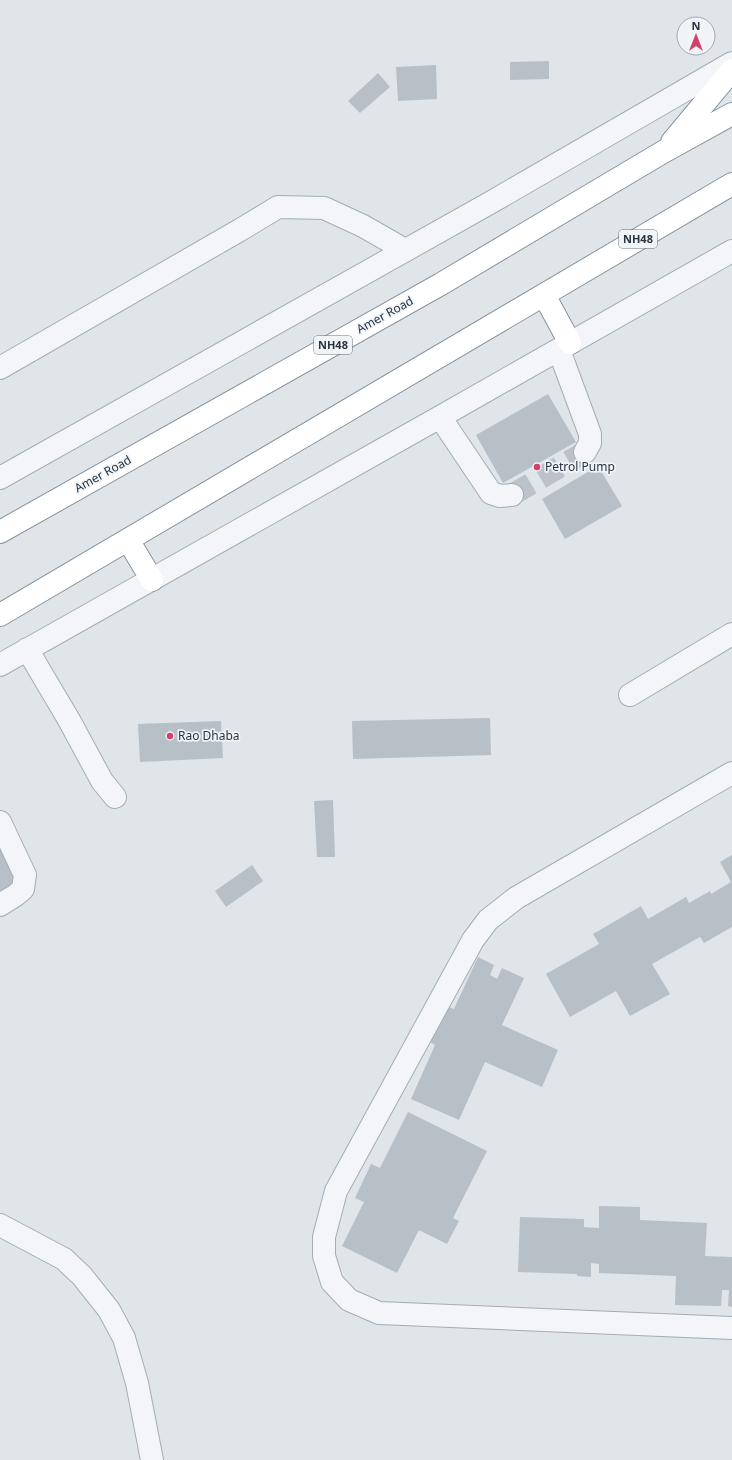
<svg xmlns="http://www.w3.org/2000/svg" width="732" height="1460" font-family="'Noto Sans',sans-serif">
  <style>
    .building { fill: #b7bfc7 }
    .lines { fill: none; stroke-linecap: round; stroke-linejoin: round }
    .minor-tunnel { stroke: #bbc2c8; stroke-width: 22; stroke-dasharray: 22 11; stroke-linecap: butt }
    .minor-casing { stroke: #a5acb4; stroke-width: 24 }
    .highway-casing { stroke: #8794a1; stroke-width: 24 }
    .minor { stroke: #f3f5f8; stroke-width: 22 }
    .highway { stroke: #fff; stroke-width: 22 }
    .poi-dot { fill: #d44068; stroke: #f0f4f7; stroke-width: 1.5 }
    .labels { text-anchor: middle; stroke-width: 3.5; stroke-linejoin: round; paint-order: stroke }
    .shield { fill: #f0f4f7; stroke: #646e78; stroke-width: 1 }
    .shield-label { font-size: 11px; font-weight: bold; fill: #283442 }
    .street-label { font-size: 12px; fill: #283442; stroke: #f0f4f7 }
    .poi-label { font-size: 12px; fill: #283442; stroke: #f0f4f7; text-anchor: start }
  </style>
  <rect width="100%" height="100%" fill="#e0e5ea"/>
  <path class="building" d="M549,61V79L510,80V62Z
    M436,65L437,99L398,101L396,67Z
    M378,73L390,87L360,113L348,101Z
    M548,394L576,442L503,483L476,435Z
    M598,466L622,506L565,539L542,499Z
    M490,718L491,755L353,759L352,721Z
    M221,721L223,758L140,762L138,724Z
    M333,800L335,857H317L314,801Z
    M0,849L19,880L0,891Z
    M732,855V927L704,943L700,937L652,964L670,994L630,1016L616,991L570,1017L546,974L599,944L593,934L641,906L648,919L686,897L689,903L710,891L711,894L731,882L720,862Z
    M252,865L263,881L226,907L215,891Z
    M478,957L494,965L490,975L497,979L502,968L524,978L502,1025L558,1050L542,1087L485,1062L459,1120L411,1099L435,1045L430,1042L447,1006L454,1009Z
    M408,1112L487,1151L453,1218L459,1221L447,1244L419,1230L397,1273L342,1246L364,1202L355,1198L371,1164L380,1168Z
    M599,1206L640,1207V1220L707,1223L705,1256L732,1257V1307L728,1306L729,1290H722L721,1306L675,1305L676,1276L599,1273V1264L591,1263V1277L577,1276V1274L518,1272L520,1217L584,1219V1227L599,1228Z"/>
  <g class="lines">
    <path class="minor-tunnel" d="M512,495L585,452"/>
    <defs>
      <path id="minor" d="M559,350L590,434V443L585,452
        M0,368L240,230L278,207L324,208L363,226L405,250
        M440,417L491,493L500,496L512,495
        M0,478L488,204L732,63
        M27,649L69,720L102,781L115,797
        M0,665L440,417L732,251
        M630,695L732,634
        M732,773L516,898L488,920L473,940L336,1191L324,1237V1256L332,1282L349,1300L379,1313L732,1328
        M0,822L25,875L23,889L16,895L0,905
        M0,1225L64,1259L82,1276L109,1310L124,1338L137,1383L152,1460"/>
      <path id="highway" d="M672,142L732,70
        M544,295L570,343
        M0,532L441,284L663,152L732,114
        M128,540L152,580
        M0,615L732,184"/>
    </defs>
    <use href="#minor" class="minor-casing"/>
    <use href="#highway" class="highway-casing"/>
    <use href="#minor" class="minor"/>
    <use href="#highway" class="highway"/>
  </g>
  <g class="poi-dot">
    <circle cx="537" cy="467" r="4"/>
    <circle cx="170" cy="736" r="4"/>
  </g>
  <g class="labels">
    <g class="shield">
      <rect x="619" y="230" width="38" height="18" rx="3"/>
      <rect x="314" y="336" width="38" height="18" rx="3"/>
    </g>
    <g class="shield-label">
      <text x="638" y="243">NH48</text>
      <text x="333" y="349">NH48</text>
    </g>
    <g class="street-label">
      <text transform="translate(385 315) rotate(-29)" y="4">Amer Road</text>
      <text transform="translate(103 474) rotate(-29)" y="4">Amer Road</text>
    </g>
    <g class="poi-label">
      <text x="545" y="471">Petrol Pump</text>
      <text x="178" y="740">Rao Dhaba</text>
    </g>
  </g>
  <g transform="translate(696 36)"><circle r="19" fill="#f0f4f7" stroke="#a0a7af"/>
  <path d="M0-3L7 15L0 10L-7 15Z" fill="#d44068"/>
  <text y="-6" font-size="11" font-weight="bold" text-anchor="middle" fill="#283442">N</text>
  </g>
</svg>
